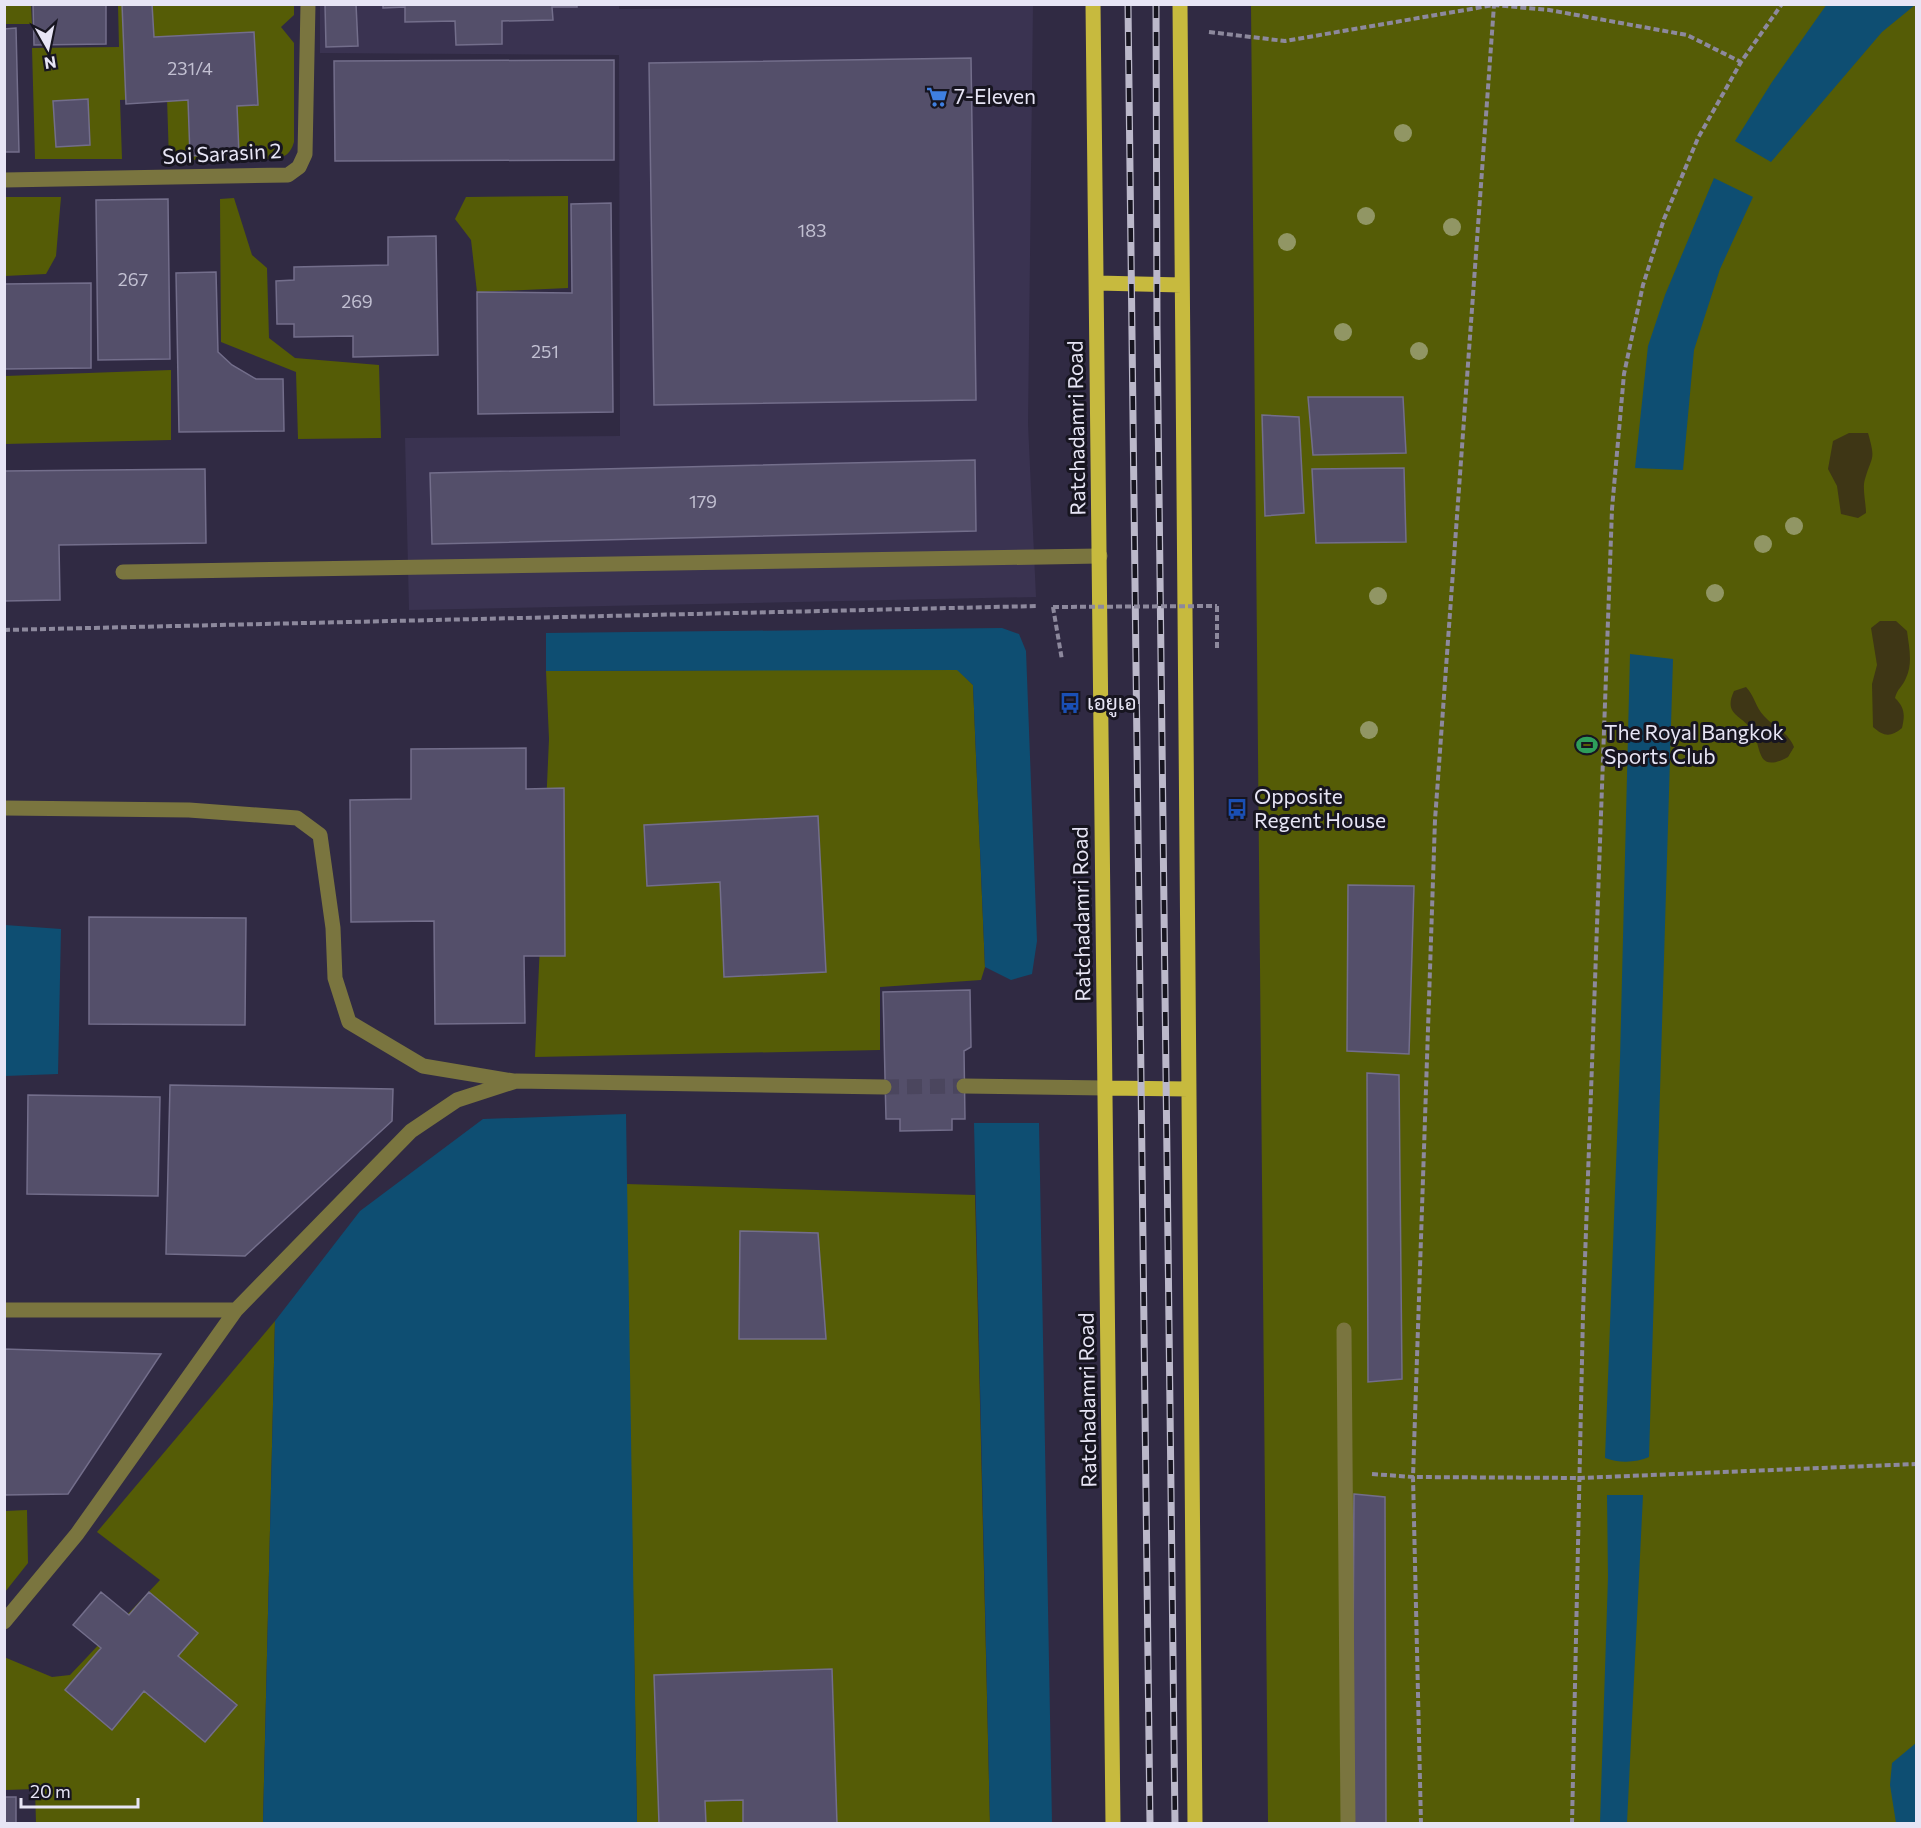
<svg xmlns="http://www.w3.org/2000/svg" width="1921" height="1828" font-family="Commissioner,Sarabun,sans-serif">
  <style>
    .built { fill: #3a3351 }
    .green { fill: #555c06 }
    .sand { fill: #3e3615 }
    .water { fill: #0e4e72 }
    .building { fill: #544f6a; stroke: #736e8b; stroke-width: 1.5 }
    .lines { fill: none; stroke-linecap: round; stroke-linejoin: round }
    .minor-tunnel { stroke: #4b465e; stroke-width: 15; stroke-dasharray: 15 8; stroke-linecap: butt }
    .path { stroke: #8d899d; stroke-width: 4; stroke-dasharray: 6 3; stroke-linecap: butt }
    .minor { stroke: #7a753f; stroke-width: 15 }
    .major { stroke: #c7ba3e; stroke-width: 15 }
    .rail-casing { stroke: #bbb8ca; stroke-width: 7 }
    .rail { stroke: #171520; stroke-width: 4.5; stroke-dasharray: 14; stroke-linecap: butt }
    .path-bridge { stroke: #8d899d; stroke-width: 4; stroke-dasharray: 6 3; stroke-linecap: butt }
    .tree { fill: #919664 }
    .labels { text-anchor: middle; stroke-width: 6; stroke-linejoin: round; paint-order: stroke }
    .number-label { font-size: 18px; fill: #c2c0d2 }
    .poi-label { font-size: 21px; fill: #e7e5f5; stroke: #171520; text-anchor: start }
    .street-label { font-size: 21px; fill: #e7e5f5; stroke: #171520 }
  </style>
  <rect width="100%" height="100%" fill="#302a43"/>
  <path class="built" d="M619,4V9L1033,5L1028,424L1036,597L409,610L405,438L620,436L619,55L320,53V5Z"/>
  <path class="green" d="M4,5H31L32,24H5Z
    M118,5H294V15L281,27L294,43V142C290,155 285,157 272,159L169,160L167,98L120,100L122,159H35L32,48L119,47Z
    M1251,5H1916V1823H1268Z
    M568,196V288L477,292L471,240L455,219L466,197Z
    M4,197H61L56,256L46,274L5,276Z
    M234,198L252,255L267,268L269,338L295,358L379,365L381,438L298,439L296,372L221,342L220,199Z
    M171,370V440L5,444V376Z
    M957,669L973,685L985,967L981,980L880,987V1050L535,1057L549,739L546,671Z
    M626,1184L975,1195L990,1823H637Z
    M275,1321L263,1823H36L35,1789L5,1790L4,1657L52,1677L70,1675L160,1580L97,1532Z
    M27,1510L28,1563L5,1592V1511Z"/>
  <path class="sand" d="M1849,433H1868C1876,461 1872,455 1865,479C1862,488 1866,503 1866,513L1858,518L1841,514L1837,486L1828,469L1833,441Z
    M1880,621H1896L1907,631C1909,647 1913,663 1906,678C1903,686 1897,689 1895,698C1905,708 1905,715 1902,728C1891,737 1884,737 1873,727L1872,684L1877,665L1871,628Z
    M1746,687C1754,695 1756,708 1764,716C1775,728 1788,732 1794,747L1788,757C1755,775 1762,745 1752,730C1741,714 1723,715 1734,691Z"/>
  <path class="water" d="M1827,4L1915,5L1882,32L1771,162L1735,141L1772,82Z
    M1714,178L1753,197L1720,269L1694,350L1683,470L1635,468L1648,346L1665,295Z
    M1002,628L1019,634L1026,651L1037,941L1032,974L1011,980L985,967L973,685L957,670L546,671V633Z
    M1630,654L1673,659L1649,1457C1636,1463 1618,1463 1605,1458L1620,1059Z
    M5,921V925L61,929L58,1074L5,1076Z
    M626,1114L637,1823H263L275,1321L360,1211L483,1119Z
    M974,1123H1039L1052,1823H990Z
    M1607,1495H1643L1627,1823H1600L1608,1577Z
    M1916,1743V1823H1896L1890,1785L1892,1763Z"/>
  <path class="building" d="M33,4H106V44L34,45Z
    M122,4H152L154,37L254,32L258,105L237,106L239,154L190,156L188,100L126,104Z
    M325,4H356L358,46L326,47Z
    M383,4H577V7H552L553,20L502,21V44L456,45L455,21L405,22V7L383,8Z
    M16,28L19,152H4V29Z
    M971,58L976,400L654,405L649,63Z
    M614,60V160L335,161L334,61Z
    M88,99L90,145L56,147L53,101Z
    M168,199L170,359L98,360L96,200Z
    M611,203L613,412L478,414L477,292L572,293L571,204Z
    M436,236L438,355L353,357V336L294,337V324H277L276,281L294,280V267L388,265V237Z
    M216,272L218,352L232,365L256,379H283L284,431L179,432L176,273Z
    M91,283V368L4,369V284Z
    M1308,397H1403L1406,453L1313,455Z
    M1262,415L1299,417L1304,513L1265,516Z
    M975,460L976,531L432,544L430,473Z
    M1404,468L1406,542L1316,543L1312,469Z
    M205,469L206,543L59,545L60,600L4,601V471Z
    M526,748V789L564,788L565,956H524L525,1023L435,1024L434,921L351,922L350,800L411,799V749Z
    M818,816L826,972L724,977L720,882L647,886L644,825Z
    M1348,885L1414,886L1409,1054L1347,1051Z
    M89,917L246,918L245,1025L89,1024Z
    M970,990L971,1047L964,1051L965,1119H952V1130L900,1131V1119H886L883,992Z
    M1367,1073L1399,1075L1402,1379L1368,1382Z
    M170,1085L393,1089L392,1121L245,1256L166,1254Z
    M28,1095L160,1097L158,1196L27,1194Z
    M740,1231L818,1233L826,1339H739Z
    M4,1349L161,1354L68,1494L4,1495Z
    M1354,1494L1385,1497L1386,1824H1352Z
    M101,1592L129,1615L149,1592L198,1633L178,1656L237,1705L205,1742L144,1691L112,1730L65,1690L101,1648L73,1625Z
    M832,1669L837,1824H743V1800L705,1801L706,1824H659L654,1675Z
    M4,1797H16V1824H4Z"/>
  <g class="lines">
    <path class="minor-tunnel" d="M884,1087L964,1086"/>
    <path class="path" d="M1209,32L1285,41L1494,5L1549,10L1687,35L1741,62
      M1053,607L1062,660
      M4,630L1037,606
      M1217,648V606
      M1372,1474L1413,1477L1581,1478L1916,1464
      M1421,1824L1413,1477L1435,820L1494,5
      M1572,1824L1583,1314L1612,509L1624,374L1643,285L1664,219L1698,138L1741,62L1782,4"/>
    <path class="minor" d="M4,180L288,175L299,167L305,154L308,4
      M123,572L1100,556
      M4,808L189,810L297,818L320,835L333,928L335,978L349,1022L423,1066L513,1081
      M964,1086L1105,1088
      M4,1310H236
      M1344,1330L1348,1824
      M4,1622L77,1534L236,1310L411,1131L457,1100L516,1081L884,1087"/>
    <path class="major" d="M1093,4L1113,1824
      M1180,4L1195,1824
      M1097,283L1182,285
      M1105,1088L1189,1089"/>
    <defs>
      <path id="rail" d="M1128,4L1150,1824
        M1156,4L1157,326L1175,1824"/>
    </defs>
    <use href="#rail" class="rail-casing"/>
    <use href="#rail" class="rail"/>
    <path class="path-bridge" d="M1053,607L1217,606"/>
  </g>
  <g class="tree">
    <circle cx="1403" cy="133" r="9"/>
    <circle cx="1366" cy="216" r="9"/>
    <circle cx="1452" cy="227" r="9"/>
    <circle cx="1287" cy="242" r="9"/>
    <circle cx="1343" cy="332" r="9"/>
    <circle cx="1419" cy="351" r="9"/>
    <circle cx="1794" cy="526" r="9"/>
    <circle cx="1763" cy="544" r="9"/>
    <circle cx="1715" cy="593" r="9"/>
    <circle cx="1378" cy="596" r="9"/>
    <circle cx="1369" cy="730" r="9"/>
  </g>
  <defs>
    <symbol id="supermarket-bare" viewBox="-9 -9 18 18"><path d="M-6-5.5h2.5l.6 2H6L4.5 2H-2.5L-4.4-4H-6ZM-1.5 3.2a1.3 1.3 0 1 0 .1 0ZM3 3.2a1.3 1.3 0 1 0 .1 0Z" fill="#3f7fe0" stroke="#171520" stroke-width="2.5" paint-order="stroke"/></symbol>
    <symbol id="bus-bare" viewBox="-9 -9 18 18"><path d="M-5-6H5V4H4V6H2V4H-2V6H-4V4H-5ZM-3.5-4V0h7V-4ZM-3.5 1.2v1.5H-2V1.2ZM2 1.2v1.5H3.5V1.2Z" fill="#1a4fb4" stroke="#171520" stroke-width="2.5" paint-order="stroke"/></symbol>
    <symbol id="stadium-bare" viewBox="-9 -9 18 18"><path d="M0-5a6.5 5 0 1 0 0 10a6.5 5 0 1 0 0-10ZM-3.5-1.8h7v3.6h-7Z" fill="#2e9e5b" stroke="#171520" stroke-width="2.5" paint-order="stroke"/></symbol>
  </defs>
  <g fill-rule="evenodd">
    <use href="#supermarket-bare" x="922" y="82" width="30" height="30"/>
    <use href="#bus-bare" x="1055" y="688" width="30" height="30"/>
    <use href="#stadium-bare" x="1572" y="730" width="30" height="30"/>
    <use href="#bus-bare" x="1222" y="794" width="30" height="30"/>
  </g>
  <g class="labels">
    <g class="number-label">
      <text x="190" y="75">231/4</text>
      <text x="812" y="237">183</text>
      <text x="133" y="286">267</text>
      <text x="357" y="308">269</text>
      <text x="545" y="358">251</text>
      <text x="703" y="508">179</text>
    </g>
    <g class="poi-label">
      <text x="954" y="104">7-Eleven</text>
      <text x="1087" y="710">เอยูเอ</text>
      <text x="1604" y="740">The Royal Bangkok<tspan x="1604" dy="24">Sports Club</tspan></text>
      <text x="1254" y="804">Opposite<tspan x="1254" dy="24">Regent House</tspan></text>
    </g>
    <g class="street-label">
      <text transform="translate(222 154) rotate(-3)" y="7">Soi Sarasin 2</text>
      <text transform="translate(1077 428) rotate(-91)" y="7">Ratchadamri Road</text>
      <text transform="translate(1082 914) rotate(-91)" y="7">Ratchadamri Road</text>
      <text transform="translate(1088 1400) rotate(-91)" y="7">Ratchadamri Road</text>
    </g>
  </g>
  <rect width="1921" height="1828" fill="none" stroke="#e7e5f5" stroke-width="12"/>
  <g transform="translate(48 48) rotate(171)" stroke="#171520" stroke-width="4.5" paint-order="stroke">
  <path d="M0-4.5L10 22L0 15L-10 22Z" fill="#e7e5f5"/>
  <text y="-9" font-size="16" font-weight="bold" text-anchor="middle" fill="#e7e5f5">N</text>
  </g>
  <path d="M21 1798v9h117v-9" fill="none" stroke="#e7e5f5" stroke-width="3"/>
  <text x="30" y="1798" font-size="18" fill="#e7e5f5" stroke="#171520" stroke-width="4.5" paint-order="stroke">20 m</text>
</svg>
